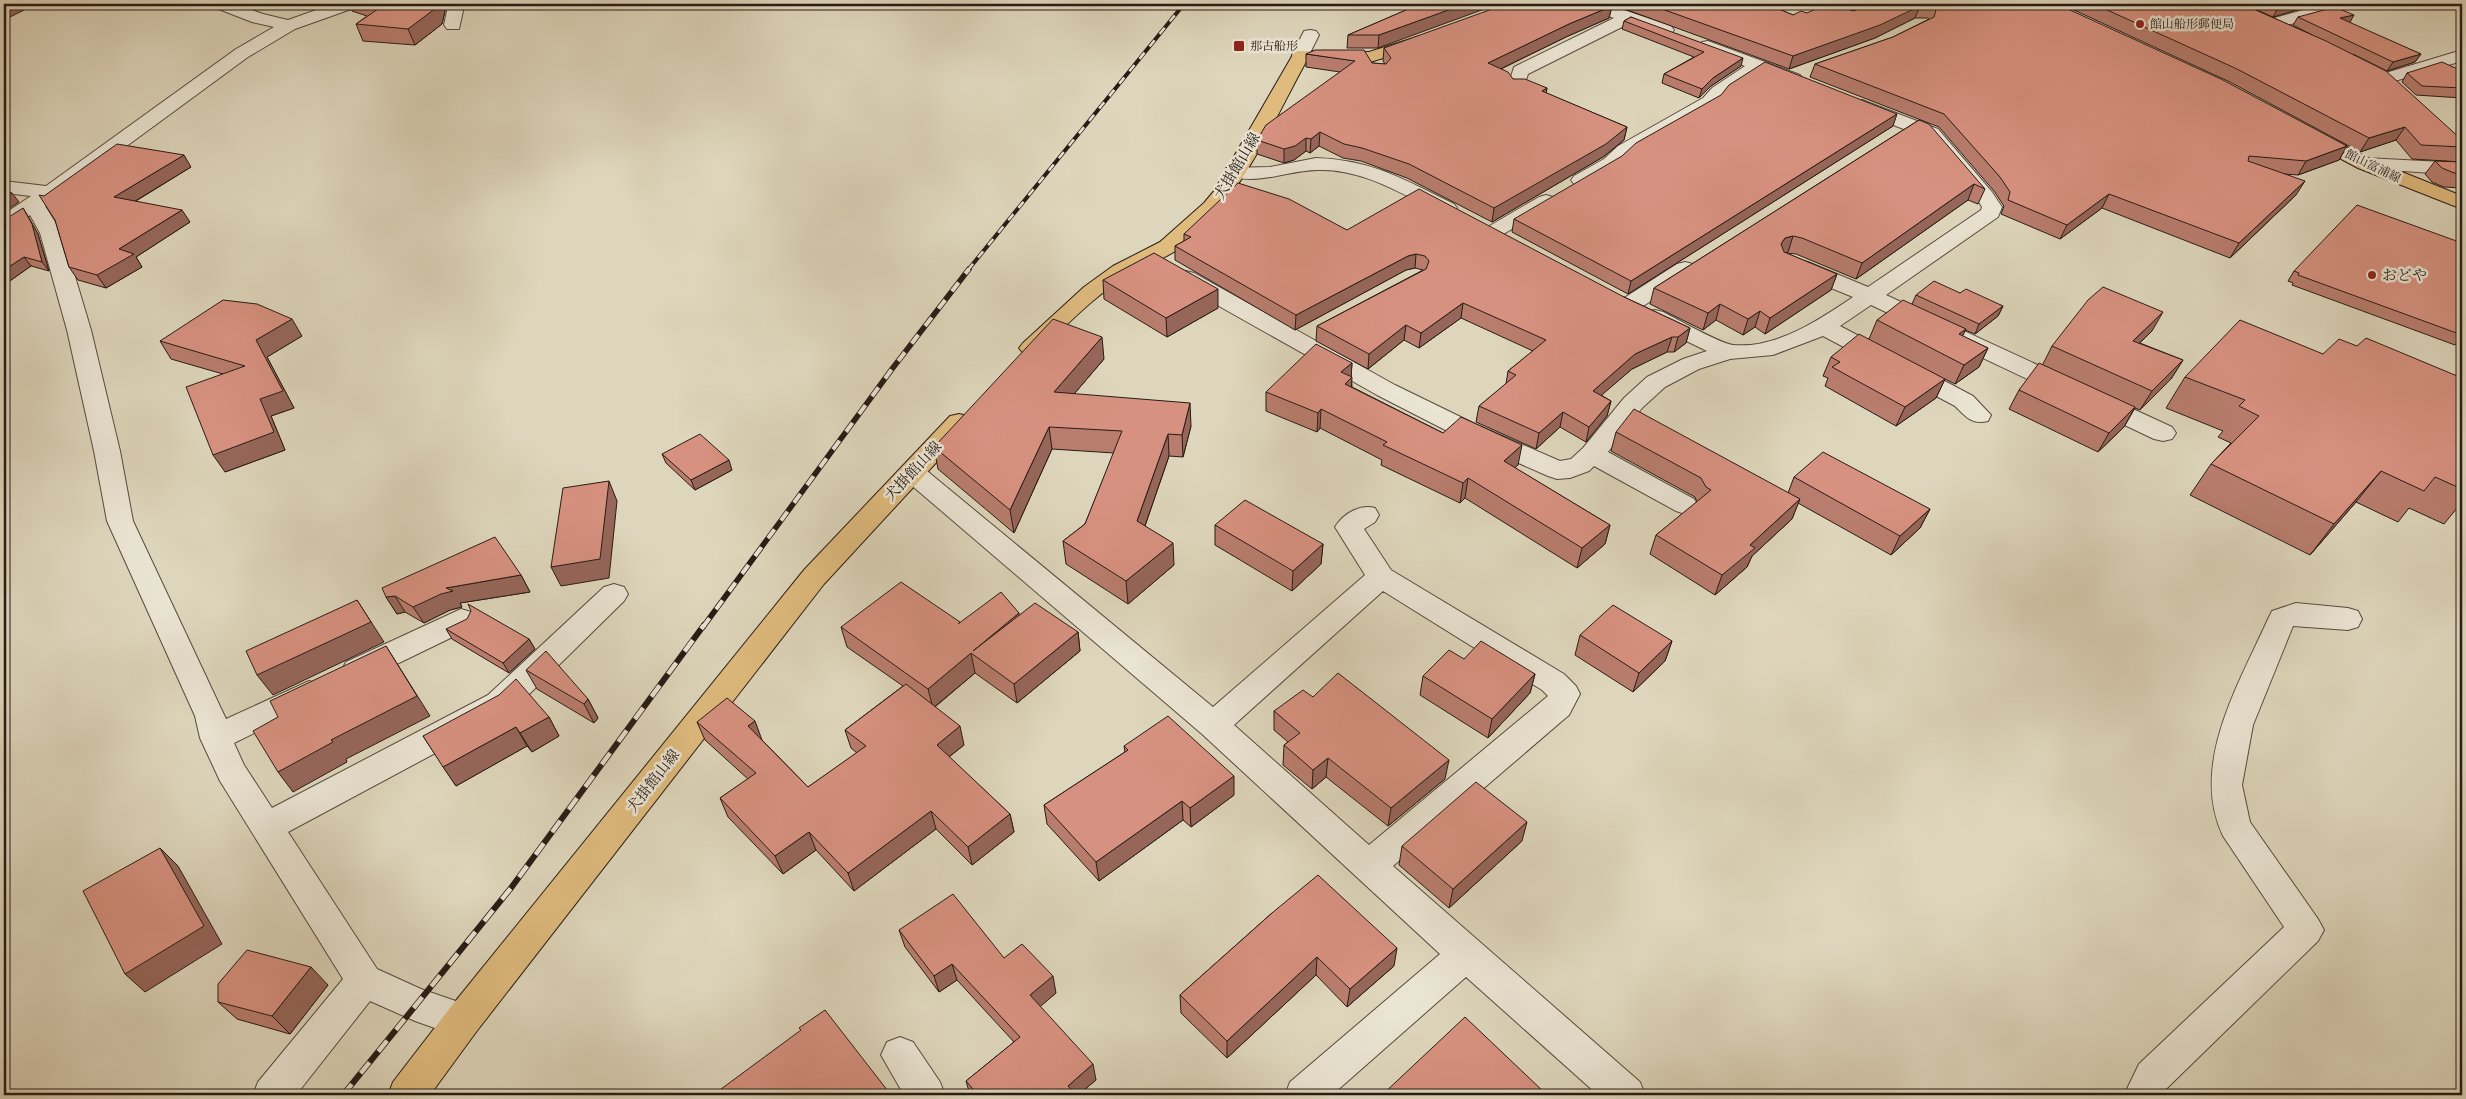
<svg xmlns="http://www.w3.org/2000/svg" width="2466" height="1099" font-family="'IM FELL English','Noto Serif JP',serif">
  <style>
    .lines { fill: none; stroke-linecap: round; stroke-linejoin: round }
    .minor-casing { stroke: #564a3f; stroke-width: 2 }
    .major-casing { stroke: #281b15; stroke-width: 2 }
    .minor { fill: #eae4d3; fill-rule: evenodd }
    .major { fill: #dfbb7e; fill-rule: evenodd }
    .rail-far2-casing { stroke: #281b15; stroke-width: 4 }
    .rail-far1-casing { stroke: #281b15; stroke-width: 5.5 }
    .rail-casing { stroke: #281b15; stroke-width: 6 }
    .rail-far2 { stroke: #eae4d3; stroke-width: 2.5; stroke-dasharray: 8; stroke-linecap: butt }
    .rail-far1 { stroke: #eae4d3; stroke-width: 4; stroke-dasharray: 11; stroke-linecap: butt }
    .rail { stroke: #eae4d3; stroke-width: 4.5; stroke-dasharray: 14; stroke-linecap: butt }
    .wall { fill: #b97d6e; stroke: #281b15 }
    .shaded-wall { fill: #96665a; stroke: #281b15 }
    .building { fill: #d79180; stroke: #281b15 }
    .poi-dot { fill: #8f2418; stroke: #eae4d3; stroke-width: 2 }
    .labels { text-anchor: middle; stroke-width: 5; stroke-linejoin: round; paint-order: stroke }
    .far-poi-label { font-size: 12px; fill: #281b15; stroke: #eae4d3; text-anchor: start }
    .far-street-label { font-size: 12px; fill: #281b15; stroke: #eae4d3 }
    .street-label { font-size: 15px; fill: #281b15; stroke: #eae4d3 }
    .poi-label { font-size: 15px; fill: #281b15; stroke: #eae4d3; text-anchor: start }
  </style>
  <rect width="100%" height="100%" fill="#ded6bc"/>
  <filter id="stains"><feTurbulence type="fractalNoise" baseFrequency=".004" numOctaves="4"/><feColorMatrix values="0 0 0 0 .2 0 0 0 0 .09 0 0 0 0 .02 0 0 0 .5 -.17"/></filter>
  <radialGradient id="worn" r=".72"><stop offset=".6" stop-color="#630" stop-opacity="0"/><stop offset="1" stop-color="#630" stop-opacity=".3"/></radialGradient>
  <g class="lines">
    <defs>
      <path id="minor" d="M214,4H236L263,14L288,20L333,4H356L354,8L295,29L248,57L45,206L62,233L91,330L120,451L133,521L226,719L309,681L320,685L324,693L320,701L234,743L244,765L272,808L488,695L604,587L614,584L624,587L628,594L624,601L510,713L288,832L377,969L421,989L476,1008L481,1020L476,1032L463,1038L415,1021L370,1001L296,1095H253L258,1082L343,979L220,781L200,738L195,716L107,521L94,451L67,330L40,233L30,215L11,227L4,229V214L31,196L4,193V181L46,186L236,49L274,27L252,22L216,8Z
        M443,4H459L463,11L459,29H447L444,25L447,11Z
        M1583,4H1606L1671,26L1674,30L1671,34H1659L1630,23L1528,74L1523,90H1511L1508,86L1514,67L1614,18L1585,8Z
        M2326,4H2351L2349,8L2273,29L2267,28L2265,24L2267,20Z
        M1310,30L1316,31L1319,35L1307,59H1295L1292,55L1304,31Z
        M1708,41L1800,75L1803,79L1800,83H1788L1760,72L1724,96L1717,106L1632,154L1618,167L1588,184L1581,186L1574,184L1571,180L1574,176L1604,159L1618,146L1703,98L1712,88L1745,66L1702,50L1699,46L1702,42Z
        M2462,50V61L2385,84L2379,83L2376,79L2379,75Z
        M1862,100L1938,129L1992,192L2002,207L1998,217L1886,295L2172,427L2176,433L2172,439L2163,441L2154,439L1871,305L1840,326L1973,396L1991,415L1988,421C1972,425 1966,417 1955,406L1823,336L1773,355L1730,359L1699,369L1665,387L1642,408L1608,452L1694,499L1698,505L1694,511L1685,514L1676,511L1594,466L1589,471L1570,478L1557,479L1548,476L1457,436L1377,395L1178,283L1175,278L1178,273L1186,271L1194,273L1395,385L1475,424L1560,461L1571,459L1583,448L1624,398L1647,377L1683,359L1707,351L1647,322L1644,317L1647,312L1655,310L1663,312C1677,319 1721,344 1733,345C1776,349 1819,320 1853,297L1792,272L1789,267L1792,262L1800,260L1808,262L1868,287L1981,210L1982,207L1977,199L1924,137L1855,110L1853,106L1855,102Z
        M1316,158C1373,160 1405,180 1454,204L1457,208L1454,212L1447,214L1440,212C1401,194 1362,168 1317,170C1285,171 1261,185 1226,176L1223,172L1226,168L1270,167Z
        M2365,158L2462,163V175L2358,168L2355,164L2358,160Z
        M1546,195L1553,197L1556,201L1553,205L1500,236L1493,238L1486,236L1482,232L1486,228L1539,197Z
        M1685,262L1693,264L1696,269L1693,274L1637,310L1629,312L1621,310L1618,305L1621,300L1677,264Z
        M912,463L921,466L1213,707L1365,575L1335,527C1344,513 1360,504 1375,508L1379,515L1375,522L1364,529L1391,570L1564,674L1576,686L1580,694L1569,715L1393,866L1640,1082L1645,1095H1598L1466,977L1332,1095H1285L1290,1082L1440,954L1202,734L903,478L899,472L903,466ZM1383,591L1542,690L1548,696L1369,845L1234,725Z
        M2296,603L2348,608L2358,611L2362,619L2358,627L2348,630L2293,626L2253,725L2242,785L2250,822L2318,919L2324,930L2318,941L2165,1090L2163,1095H2124L2139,1064L2284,927L2223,836C2189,765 2239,684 2268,619L2272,611Z
        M461,609L471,612L475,620L471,628L368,678L357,682L346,678L342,670L346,662Z
        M900,1037L913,1042L940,1082L945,1095H904L881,1055L887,1042Z"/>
      <path id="major" d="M1420,36L1426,37L1429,41L1426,45L1370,62L1307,60C1272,123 1244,193 1190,240C1171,257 1146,265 1124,278C1092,298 1065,326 1039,353L1031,355L1023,353L1019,348L1023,343L1084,287L1113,266L1160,242L1204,203L1214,191L1295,51L1369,52Z
        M2311,129L2372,160L2462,196V209L2358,168L2304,139L2301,135L2304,131Z
        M959,414L968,416L971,422L968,428L824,584L476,1032L430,1095H388L393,1082L450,1008L804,570L950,416Z"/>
    </defs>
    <use href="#minor" class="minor-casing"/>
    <use href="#major" class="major-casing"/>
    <use href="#minor" class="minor"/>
    <use href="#major" class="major"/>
    <defs>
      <path id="rail-far2" d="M968,270L1184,4"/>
      <path id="rail-far1" d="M703,627L892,369L969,269"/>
      <path id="rail" d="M343,1095L511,888L704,625"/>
    </defs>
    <use href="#rail-far2" class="rail-far2-casing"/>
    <use href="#rail-far1" class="rail-far1-casing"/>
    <use href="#rail" class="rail-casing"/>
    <use href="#rail-far2" class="rail-far2"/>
    <use href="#rail-far1" class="rail-far1"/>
    <use href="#rail" class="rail"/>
  </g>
  <path class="wall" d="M349,4H442L445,11L442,24L415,45L363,41L356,24L367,16L352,11Z
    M1420,4L1378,48H1347L1348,35Z
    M1611,4H1767L1793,15L1807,13L1853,11L1876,4H2057L2347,146L2339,160L2298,175L2285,174L2296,195L2230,258L2102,208L2060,239L2001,214L2004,206L1994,191L1939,127L1810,77L1815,64L1893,37L1929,19L1928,18H1915L1875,38L1789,69Z
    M2061,4H2242L2312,35L2293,25L2298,17L2349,23L2421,54L2415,62L2387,71L2353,54L2462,147V162L2412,159L2396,140L2360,152L2230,82Z
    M2244,4H2312L2310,6L2273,17Z
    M1612,6L1609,18L1566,37L1501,69L1513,79L1547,88L1546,93L1627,127L1624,140L1603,157L1492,222L1407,178L1361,161L1343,158L1319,146L1310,153L1306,151L1294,160L1284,163L1257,154V140L1340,72L1306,67V54L1372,63L1385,64L1383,61L1384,48Z
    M1631,17L1741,66L1711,86L1699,98L1662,83L1664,74L1694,57L1622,29L1624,21Z
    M2462,71V98L2416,95L2402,82L2407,73Z
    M1919,120L1985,189L1978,204L1968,200L1856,279L1796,254L1786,253L1837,274L1831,290L1765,334L1755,327L1743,335L1716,320L1703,330L1650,304L1654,288Z
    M1893,126L1628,294L1512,232L1514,219Z
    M2435,161L2462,162V188L2444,187L2432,182L2425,174Z
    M191,167L136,201L190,222L136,257L142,267L106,288L78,280L69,267L55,220L44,196Z
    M23,208L29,218L38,234L49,271L31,266L4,285Z
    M1347,230L1624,297L1690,328L1686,343L1674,352H1667L1632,369L1601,395L1611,401L1607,416L1586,442L1560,427L1536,449L1476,422L1479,406L1506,384L1508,371L1533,351L1461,318L1419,348L1404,340L1368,369L1316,341L1317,326L1423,270L1415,268L1406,270L1295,330L1175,260V246L1184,241V234Z
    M2462,243V336L2455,345L2292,285L2293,283L2288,281L2294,271Z
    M1103,280L1218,308L1167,337L1104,299Z
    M1960,293L2003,306L1998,316L1975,334L1965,330L1962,336L1988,348L1979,367L1955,384L1945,379L1936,398L1896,426L1825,386L1828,378L1823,376L1831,357L1869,339L1877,320L1912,304L1916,295Z
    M2152,331L2140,343L2183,360L2171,379L2140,410L2135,408L2124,427L2098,452L2009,409L2019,390L2043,364L2052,346Z
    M302,336L267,357L294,408L271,416L285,450L225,472L223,374L171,359L160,341Z
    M2357,346L2462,378V502L2444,524L2409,508L2398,522L2356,502L2310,555L2190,495L2211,464L2231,443L2218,437L2223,431L2166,408L2185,377L2323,354Z
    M1104,359L1074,394L1191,426L1183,457L1169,456L1145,526L1174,565L1128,604L1066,564L1063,541L1085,524L1114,453L1052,449L1014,533L938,469L934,447Z
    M1352,363L1351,376L1352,387L1443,433L1518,465L1515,468L1610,525L1605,544L1577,568L1465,498L1460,503L1381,465L1382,460L1320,428L1317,432L1266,411V392Z
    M1616,432L1788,493L1794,477L1930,509L1920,528L1891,555L1798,503L1792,519L1752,556L1747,567L1715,595L1650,554L1656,535L1697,502L1695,497L1611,451Z
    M662,454L732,470L695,490L666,463Z
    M1215,525L1323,544L1321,564L1292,591L1215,545Z
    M521,575L530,592L460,603L462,607L450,610L424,623L405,612L397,614L386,597Z
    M1019,615L1078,632L1080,651L1017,703L975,673L935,707L964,745L949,757L1010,814L1014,832L972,865L936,829L854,891L816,850L783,874L728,817L720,798L748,779L705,740L697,722L762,740L808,787L857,753L851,748L845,730L903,686L847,647L841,627L960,622V623Z
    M446,629L529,639L535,649L509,673L452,639Z
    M1580,635L1672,641L1665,661L1633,692L1575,655Z
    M1464,659L1535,674L1530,693L1488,738L1420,695L1423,676Z
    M526,670L588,699L598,718L594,723L537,689Z
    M1313,697L1445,779L1388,826L1326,777L1312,789L1283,765L1284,745L1288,742L1274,730V711Z
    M549,717L559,736L532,752L527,746L456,786L423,736Z
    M1124,746L1234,795L1191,827L1183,820L1099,881L1047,824L1044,805L1125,752Z
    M1522,841L1449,908L1399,865L1402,846Z
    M1272,913L1394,966L1347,1007L1316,975L1227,1058L1181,1013L1180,995Z
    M899,930L1004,958L1056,993L1040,1006L1096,1080L1078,1095H970L966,1081L1014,1042L957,980L939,992L905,947Z
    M328,985L290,1034L237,1019L218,1002Z"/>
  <path class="shaded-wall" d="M7,4H21L24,10L4,20V5Z
    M436,4H442L445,11L442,24L415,45L408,29Z
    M462,4H469L463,8Z
    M1465,4H1498L1378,48L1379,35Z
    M2280,4H2312L2310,6L2273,17Z
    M1612,6L1609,18L1566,37L1486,76L1488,63L1569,24Z
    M1920,6L1915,18L1875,38L1789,69L1793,56Z
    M2354,15L2349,24L2340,18Z
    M2421,54L2415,62L2387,71L2393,62Z
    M1743,58L1741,66L1711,86L1699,98L1702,89L1713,78Z
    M1547,88L1545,101L1542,91Z
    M1897,114L1893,126L1628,294L1631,281Z
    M1627,127L1624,140L1603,157L1492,222L1494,208Z
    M2405,127L2396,140L2360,152L2369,138Z
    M1320,132L1319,146L1310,153L1311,139Z
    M1306,138V151L1294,160L1284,163V149Z
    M2347,146L2339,160L2298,175L2306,161Z
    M184,155L191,167L122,209L114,197Z
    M2305,181L2296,195L2230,258L2239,243Z
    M1974,184L1968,200L1856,279L1862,263Z
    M12,193L19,202L4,212V198Z
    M2109,194L2102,208L2060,239L2067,225Z
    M23,208L29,218L38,234L49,271L42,262Z
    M182,210L190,222L136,257L142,267L106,288L97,275L119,249Z
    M1793,236L1788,252L1780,254L1781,244L1785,238Z
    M1416,254L1415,268L1406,270L1295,330L1296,315L1408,256Z
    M24,257L31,266L4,285V270Z
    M1837,274L1831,290L1765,334L1770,318Z
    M1218,289V308L1167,337L1166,318Z
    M1463,303L1461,318L1419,348L1421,333Z
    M1720,304L1716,320L1703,330L1708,313Z
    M2003,306L1998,316L1975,334L1979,324Z
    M1760,311L1755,327L1743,335L1748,319Z
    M2163,312L2152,331L2122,360L2133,341Z
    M292,319L302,336L267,357L294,408L271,416L285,450L225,472L213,455L260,399L256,340Z
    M1406,325L1404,340L1368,369L1369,354Z
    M1690,328L1686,343L1674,352L1678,337Z
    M1966,329L1957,348L1959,334Z
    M1102,337L1104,359L1057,414L1054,392Z
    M1672,337L1667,352L1632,369L1589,406L1593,391L1635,354Z
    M1988,348L1979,367L1955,384L1964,365Z
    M2183,360L2171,379L2140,410L2152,391Z
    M1352,363L1351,378L1352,377L1351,396L1341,372Z
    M1945,379L1936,398L1896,426L1905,407Z
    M1611,401L1607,416L1586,442L1589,427Z
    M1190,403L1191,426L1183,457L1182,435Z
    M2135,407L2124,427L2098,452L2109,433Z
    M1321,409L1320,428L1317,432L1318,413Z
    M1563,412L1560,427L1536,449L1539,433Z
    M1049,427L1052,449L1014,533L1010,510Z
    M1168,434L1169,456L1139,543L1137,521Z
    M1522,445L1518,465L1500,481L1504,461Z
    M729,460L732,470L695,490L691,480Z
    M2381,471L2356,502L2310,555L2334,524Z
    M1468,478L1465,498L1460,503L1463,483Z
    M609,481L617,501L609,578L561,586L551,567Z
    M1800,499L1792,519L1752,556L1747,567L1715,595L1722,575L1750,545Z
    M1930,509L1920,528L1891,555L1900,536Z
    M1610,525L1605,544L1577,568L1582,548Z
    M1173,543L1174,565L1128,604L1126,581Z
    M1323,544L1321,564L1292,591L1293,571Z
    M521,575L530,592L460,603L462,607L450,610L424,623L413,607L446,588Z
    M395,596L405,612L397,614L386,597Z
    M357,600L384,642L273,695L257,675Z
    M1019,613L1022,633L973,651Z
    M1078,632L1080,651L1017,703L1014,684Z
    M529,639L535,649L509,673L503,663Z
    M1672,641L1665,661L1633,692L1639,673Z
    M386,646L430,716L346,759L347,762L293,792L278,772L331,740Z
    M971,653L975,673L933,708L928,689Z
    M1535,674L1530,693L1488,738L1492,719Z
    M588,699L598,718L594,723L584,704Z
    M549,717L559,736L532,752L520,733Z
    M755,721L762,740L756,745L748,726Z
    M960,726L964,745L941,763L937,745Z
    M516,727L527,746L456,786L443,767Z
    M1328,758L1326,777L1312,789L1313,770Z
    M1449,760L1445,779L1388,826L1391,808Z
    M1234,776V795L1191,827L1190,808Z
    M1182,801L1183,820L1099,881L1096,862Z
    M931,811L936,829L854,891L848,873Z
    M1010,814L1014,832L972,865L968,847Z
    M1527,822L1522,841L1449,908L1453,889Z
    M809,832L816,850L783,874L775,856Z
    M160,848L178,866L222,944L145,992L125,974Z
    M1397,948L1394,966L1347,1007L1350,989Z
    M1317,957L1316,975L1227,1058V1041Z
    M952,964L957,980L939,992L934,976Z
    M311,967L328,985L290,1034L272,1016Z
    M1053,976L1056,993L1034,1012L1030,995Z
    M1093,1064L1096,1080L1078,1095H1070L1068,1086Z"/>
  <path class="building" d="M372,4H436V8L408,29L356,24L381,7Z
    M1420,4H1465L1379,35H1348Z
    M1506,4H1606L1612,6L1569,24L1488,63L1508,72L1513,79H1525L1547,88L1542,91L1627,127L1606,144L1494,208L1409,164L1362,148L1344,144L1320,132L1311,139L1306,138L1295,146L1284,149L1257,140L1266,125L1355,61L1306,54L1315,50H1364L1372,63L1386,64L1391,58L1384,48Z
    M1648,4H1767L1793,15L1801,11L1807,13L1826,4H1833L1853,11L1876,4H2057L2223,80L2347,146L2306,161L2249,156L2248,161L2305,181L2239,243L2109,194L2067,225L2008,200L2010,192L2000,177L1944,114L1815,64L1893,37L1934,17L1936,10L1933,5L1920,6L1880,25L1793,56Z
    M2094,4H2242L2326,41L2386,71L2462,140V147L2421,145L2405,127L2369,138L2237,69Z
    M2335,7L2354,15L2340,18L2421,54L2393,62L2298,17Z
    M1631,17L1743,58L1713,78L1702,89L1664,74L1704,52L1624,21Z
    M1765,62L1897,114L1631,281L1514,219L1622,156L1636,143L1721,95L1729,85Z
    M2442,62L2462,71V88L2422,86L2407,73Z
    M1919,120L1929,124L1985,189L1974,184L1862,263L1802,238L1793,236L1785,238L1781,244L1784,252L1837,274L1770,318L1760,311L1748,319L1720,304L1708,313L1654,288Z
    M117,144L184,155L114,197L182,210L119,249L134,254L97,275L69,267L55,220L39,195L44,196Z
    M2435,161L2462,162V173H2454L2442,168Z
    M1238,183L1289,199L1347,230L1419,189L1624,297L1690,328L1678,337H1672L1635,354L1593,391L1611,401L1589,427L1563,412L1539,433L1479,406L1516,375L1508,371L1546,340L1463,303L1421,333L1406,325L1369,354L1317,326L1426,269L1429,261L1425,256L1416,254L1408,256L1296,315L1175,246L1191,237L1184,234Z
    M4,191L12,193L4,198Z
    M2357,205L2462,243V335L2298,275L2299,273L2294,271Z
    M23,208L32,224L42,262L24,257L4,270V220Z
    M1154,253L1218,289L1166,318L1103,280Z
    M1934,281L1960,293L1966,289L2003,306L1979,324L1916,295Z
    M2103,287L2163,312L2133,341L2183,360L2152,391L2052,346L2088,300Z
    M223,300L257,304L292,319L256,340L283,391L260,399L274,432L213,455L186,387L245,366L160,341Z
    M1903,300L1966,329L1959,334L1988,348L1964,365L1877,320Z
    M1053,319L1102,337L1054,392L1190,403L1182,435L1168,434L1137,521L1173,543L1126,581L1063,541L1085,524L1122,431L1049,427L1010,510L934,447Z
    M2240,320L2323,354L2339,339L2357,346L2366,338L2462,378V489L2435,477L2424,491L2381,471L2334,524L2211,464L2259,416L2239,406L2245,400L2185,377Z
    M1859,334L1945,379L1905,407L1832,367L1840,362L1831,357Z
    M1316,344L1352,363L1341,372L1352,377L1345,384L1443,433L1461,417L1522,445L1504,461L1610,525L1582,548L1468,478L1463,483L1383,445L1387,442L1321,409L1318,413L1266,392Z
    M2039,363L2135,407L2109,433L2019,390Z
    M1634,409L1800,499L1750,545L1755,548L1722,575L1656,535L1711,490L1706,487L1701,478L1616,432Z
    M700,434L729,460L691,480L662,454Z
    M1823,452L1930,509L1900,536L1794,477Z
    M609,481L600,559L551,567L563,488Z
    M1245,500L1323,544L1293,571L1215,525Z
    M495,537L521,575L446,588L453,591L441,594L413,607L395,596L386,597L382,588Z
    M901,582L960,622L958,624L1001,592L1019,613L973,651L1035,603L1078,632L1014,684L971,653L928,689L841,627Z
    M357,600L371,622L257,675L246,651Z
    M468,604L529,639L503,663L446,629L467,619L471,611Z
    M1613,605L1672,641L1639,673L1580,635Z
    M1481,641L1535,674L1492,719L1423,676L1449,650L1464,659Z
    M386,646L417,696L331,740L333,742L278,772L253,731L278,717L270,701Z
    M546,651L588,699L584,704L526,670Z
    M1338,673L1449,760L1391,808L1328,758L1313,770L1284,745L1300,733L1274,711L1303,690L1313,697Z
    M516,679L549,717L520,733L516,727L443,767L423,736L499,695Z
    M906,684L960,726L937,745L1010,814L968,847L931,811L848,873L809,832L775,856L720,798L756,773L697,722L727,698L755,721L748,726L808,787L866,746L845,730Z
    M1168,716L1234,776L1190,808L1182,801L1096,862L1044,805L1128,750L1124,746Z
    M1476,782L1527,822L1453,889L1402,846Z
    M160,848L204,926L125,974L83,891Z
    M1318,875L1397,948L1350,989L1317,957L1227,1041L1180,995L1272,913Z
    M953,894L1004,958L1022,944L1053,976L1030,995L1093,1064L1068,1086L1076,1095H978L966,1081L1020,1037L952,964L934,976L899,930Z
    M247,950L311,967L272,1016L218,1002V984Z
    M825,1010L891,1095H713L801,1030L799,1028Z
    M1465,1017L1546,1094L1545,1095H1382Z"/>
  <g class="poi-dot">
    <circle cx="2140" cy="24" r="5"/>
    <rect x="1233" y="40" width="12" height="12" rx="2.5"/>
    <circle cx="2372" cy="275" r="5"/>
  </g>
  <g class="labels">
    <g class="far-poi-label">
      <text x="2150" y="28">館山船形郵便局</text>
      <text x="1250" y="50">那古船形</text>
    </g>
    <g class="far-street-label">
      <text transform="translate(2373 166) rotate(26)" y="4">館山富浦線</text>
    </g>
    <g class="street-label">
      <text transform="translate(1237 166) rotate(-59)" y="5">犬掛館山線</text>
      <text transform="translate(913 471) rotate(-47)" y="5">犬掛館山線</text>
      <text transform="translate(653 781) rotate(-52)" y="5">犬掛館山線</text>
    </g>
    <g class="poi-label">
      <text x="2382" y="280">おどや</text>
    </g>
  </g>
  <rect width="2466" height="1099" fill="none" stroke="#ded6bc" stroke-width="20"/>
  <rect x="5" y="5" width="2456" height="1089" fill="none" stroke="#281b15" stroke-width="2.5"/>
  <rect x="10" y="10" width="2446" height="1079" fill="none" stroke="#281b15"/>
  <rect width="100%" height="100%" filter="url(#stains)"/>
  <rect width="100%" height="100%" fill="url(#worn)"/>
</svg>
